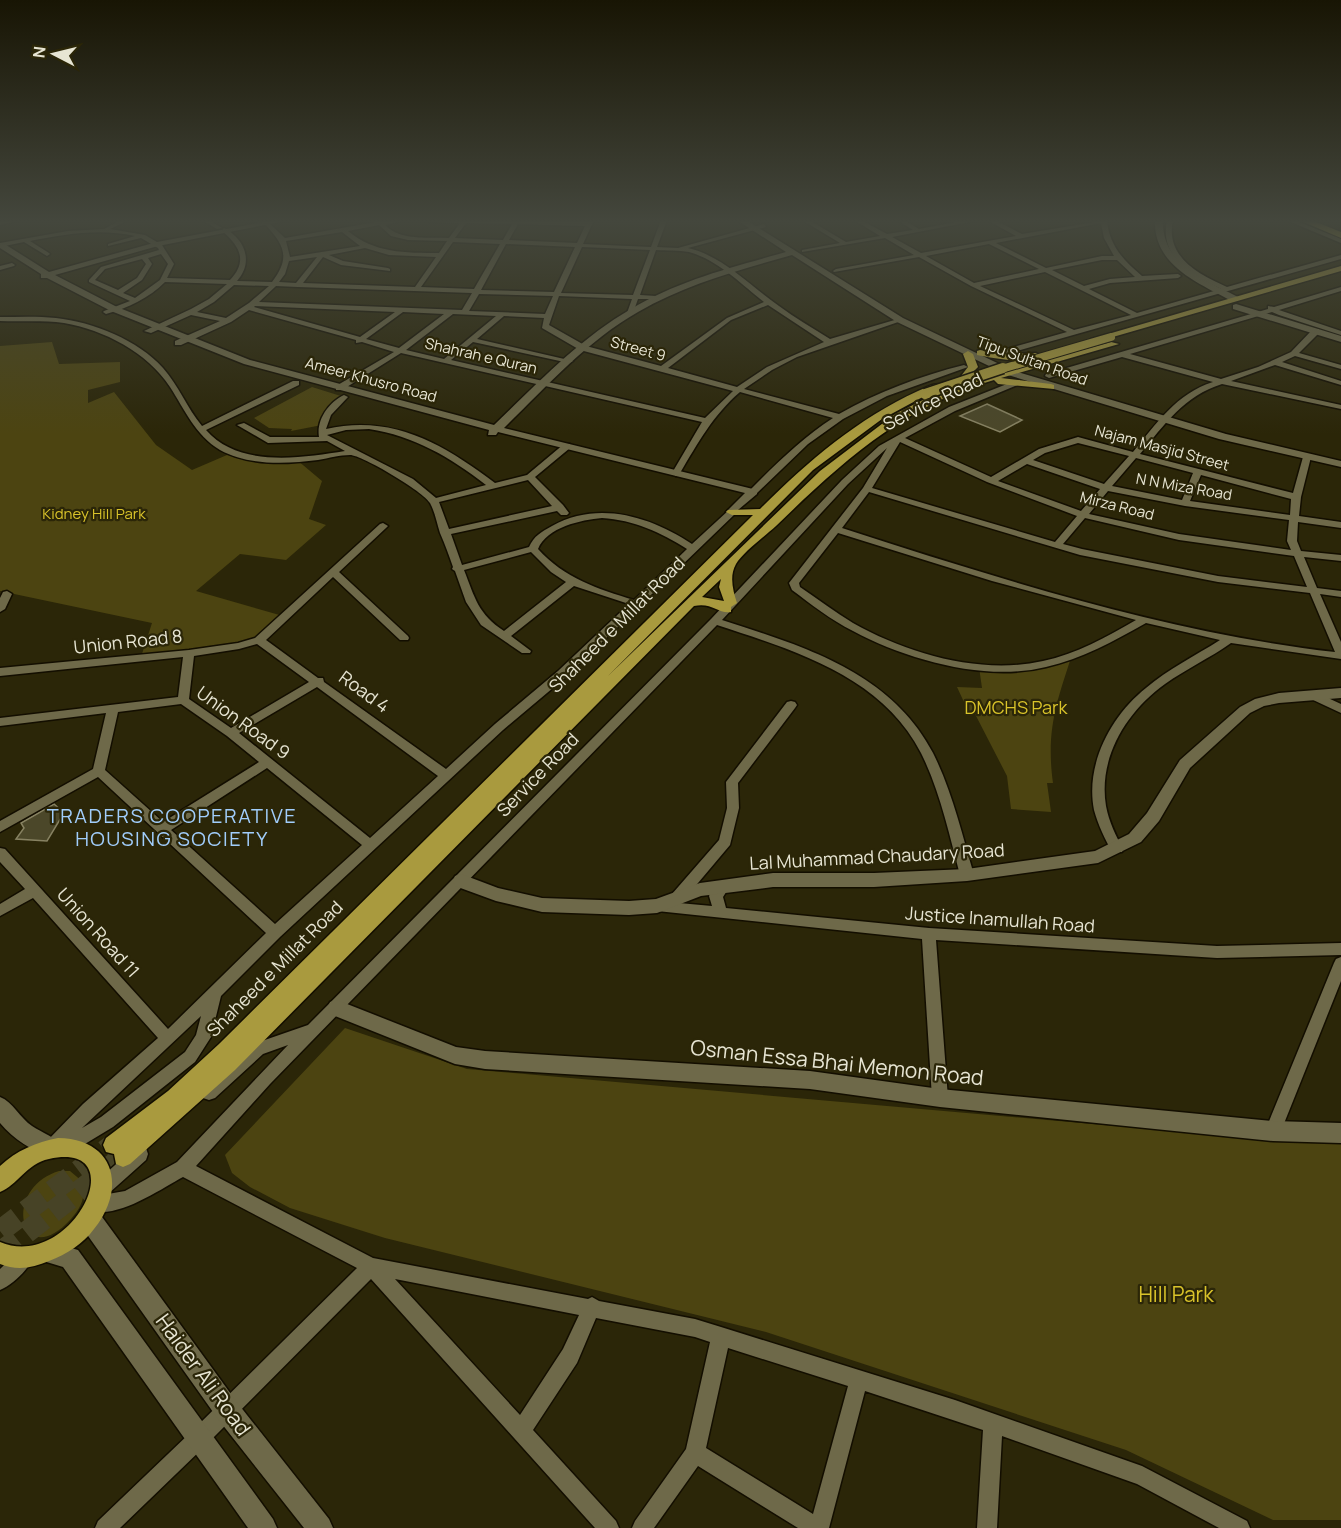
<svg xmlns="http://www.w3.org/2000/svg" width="1341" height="1528" font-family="Manrope,sans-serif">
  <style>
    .green { fill: #4c4411 }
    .building { fill: #4b4729; stroke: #878262; stroke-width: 1.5 }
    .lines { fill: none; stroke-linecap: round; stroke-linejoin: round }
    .primary-tunnel { stroke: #474326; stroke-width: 22; stroke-dasharray: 22 11; stroke-linecap: butt }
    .street-casing { stroke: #130e00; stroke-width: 3 }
    .secondary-casing { stroke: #130e00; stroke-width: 3 }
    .primary-casing { stroke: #130e00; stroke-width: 3 }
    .highway-casing { stroke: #130e00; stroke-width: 3 }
    .street { fill: #6e6949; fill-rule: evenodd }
    .secondary { fill: #6e6949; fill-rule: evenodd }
    .primary { fill: #a99a3e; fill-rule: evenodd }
    .highway { fill: #d0bb37; fill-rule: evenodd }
    .primary-bridge-far1-casing { stroke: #130e00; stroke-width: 10; stroke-linecap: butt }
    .primary-bridge-casing { stroke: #130e00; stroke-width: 13; stroke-linecap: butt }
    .primary-bridge-far1 { stroke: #a99a3e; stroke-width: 8 }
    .primary-bridge { stroke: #a99a3e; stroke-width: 10 }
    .labels { text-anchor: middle; stroke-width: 4.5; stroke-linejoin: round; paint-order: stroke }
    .far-street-label { font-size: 15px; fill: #e7e5d3; stroke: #2b2608 }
    .far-park-label { font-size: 15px; fill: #d9c32a; stroke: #2b2608 }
    .street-label { font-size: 18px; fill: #e7e5d3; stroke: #2b2608 }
    .park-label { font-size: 18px; fill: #d9c32a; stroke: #2b2608 }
    .neighbourhood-label { font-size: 20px; letter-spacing: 1.5px; fill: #a1cdfb; stroke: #2b2608 }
    .near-street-label { font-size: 21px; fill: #e7e5d3; stroke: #2b2608 }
    .near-park-label { font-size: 21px; fill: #d9c32a; stroke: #2b2608 }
  </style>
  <rect width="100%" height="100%" fill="#2b2608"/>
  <path class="green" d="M52,342L59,364L120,362V382L88,390V403L114,392L156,445L192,470L234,452L266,460H297L322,481L309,519L326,525L286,560L240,554L196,591L283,616L259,640L141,657L152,623L0,591V346Z
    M312,387L344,397L322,425L291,431L292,429L269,428L254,418Z
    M1072,655C1056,703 1046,732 1053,783H1047L1051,812L1011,809L1007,776L974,712L969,713L957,687L982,688L979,667H1029Z
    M345,1028L467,1069L1230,1136L1341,1142V1520H1273L1126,1450L766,1332L385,1238L290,1208L250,1187L232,1173L225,1155Z
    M59,1171H70L83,1182C86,1197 81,1208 71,1219C21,1274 0,1189 59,1171Z"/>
  <path class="building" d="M987,404L1022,420L1000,432L960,416Z
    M54,804L64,813L47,841L16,839L24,828L21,823Z"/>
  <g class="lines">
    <path class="primary-tunnel" d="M0,1231L113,1145
      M0,1253L123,1157"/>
    <defs>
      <path id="street" d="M7,220H21L0,225V221Z
        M121,220H129L110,229L145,235L162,245L174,264L167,278L230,280C248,261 240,246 222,231L224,228C245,239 254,262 237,281L272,282C292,256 283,244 264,223L267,221L285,238L376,222L374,220H404L385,225C401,241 427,237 449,238L460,223L430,222L427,220L587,222L588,220H594L583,244L651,247L661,220H667L657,247L678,248L764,224L766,227L688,248C723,256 750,286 779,306C795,318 813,328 830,339L898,319L904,320L797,357L772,370L744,389L839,414C878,392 920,376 964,365L968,367L887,396L843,419L808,444L756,494L753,495L749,492L750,490C776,464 802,438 833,418L740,392C713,415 698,443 680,473L676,476L672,473L702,422L401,353L342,390H336V386L394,352L362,342L356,343V340L249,310L231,322L181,345H175V341L220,321L191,315L151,333L144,331L191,309L209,299L227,284L165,282C149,298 128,308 106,314L103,312L104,311L130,301L89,282V280L101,267L159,250L158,248L141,238L108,246V244L135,236C100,228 65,234 30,241L49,253L50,254L47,256L24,242L0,247V243L68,231L104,229ZM466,223L512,224L503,240L455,238ZM518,224L585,226L577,243L509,240ZM379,225L391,236L408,240L447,241L439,253C405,253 374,253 348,231ZM342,232L360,246L290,257L286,241ZM453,242L500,244L474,289L421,287ZM506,244L575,247L554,292L481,290ZM582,247L650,250L633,295L561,293ZM365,248L389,255L436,257L415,287L303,283L323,257L341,265L390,271V269L388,268L343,261L329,255ZM656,250C666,251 679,250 689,252C718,260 741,284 764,302L727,318L661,366L586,346L549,325L559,296L632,299L627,313L630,315L633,313L638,299H658V297L656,296L640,295ZM161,254L168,264L160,280L135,298L123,293L142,280L152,264L148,258ZM317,257L296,283L279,282L285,274L289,261ZM142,259L146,264L137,278L118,290L95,280L105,269ZM234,285L269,286L249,303L226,318L197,312L214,302ZM276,286L298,287L472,293L462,310L259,302ZM479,294L553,296L545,314L469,311ZM768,305L824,342L767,367L737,387L668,368L731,320ZM255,306L395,312L360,337L254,307ZM403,312L444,314L399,348L366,339ZM453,314L496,316L444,359L406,350ZM504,316L544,318L542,328L580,350L733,391L705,418L451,360L473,342L569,363L573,361L477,339Z
        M202,220H209L222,228L217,229Z
        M254,220H260L261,221L258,223Z
        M802,220H809L846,242L880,236L854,220H861L887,234L913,230L897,220H904L919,229L967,220H980L892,237L921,253L1016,236L987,220H995L1022,234L1107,220C1109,245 1123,260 1142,276L1178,274L1181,276L1178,278L1110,283L1089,289L1137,313L1221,289C1191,275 1159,257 1167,220H1173C1165,257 1198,274 1227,287L1341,255V259L1006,354L1002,352L1003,350L1067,332L971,286L919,257L834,272L833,271L836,269L914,255L885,238L802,252V250L840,243ZM1101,223L1104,238L1114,256H1102L1046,268L996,243ZM989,244L1039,269L974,283L926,256ZM1102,260H1117L1135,277L1110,279L1084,286L1052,270ZM1045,272L1131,315L1074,330L980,286Z
        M1286,220H1294L1341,239V243Z
        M12,263L15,265L14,266L0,270V266Z
        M1341,287V291L1279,310L1341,331V335L1279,315L1272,312L1130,354L1221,379L1258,367L1291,352L1313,329H1319V333L1299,353L1341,365V369L1295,356L1282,362L1341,381V385L1275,365L1231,381L1341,405V409L1222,384C1184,396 1165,424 1140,454L1293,493L1303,457L1310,455L1311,457L1301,497L1299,516L1341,522V528L1298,522L1297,541L1301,551L1341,555V561L1304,557L1317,588L1341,591V597L1320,594L1341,642V659L1231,643C1210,658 1186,669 1165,684C1126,712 1098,758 1106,806C1109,822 1116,836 1123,849L1122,852H1112C1105,839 1098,825 1094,810C1085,764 1111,716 1146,688C1168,669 1195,656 1220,640L1146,623C1114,641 1082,659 1046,667C986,682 907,660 853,631C831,620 812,605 792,590L789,583L863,488L887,448L848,484L722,620C803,646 891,672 933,753C952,791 962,834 974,875L972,879L967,880L962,879L960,875C949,834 940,791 921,753C882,676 793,650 717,625L270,1084L196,1166L373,1258L588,1299L592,1297L599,1301L695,1319L721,1327L955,1400L1142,1466L1247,1521L1250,1528H1219L1137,1484L1002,1436L997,1528H977L983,1430L865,1391L829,1528H798L698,1466L654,1528H632L635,1521L686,1449L710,1342L695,1337L596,1318L577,1363L533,1430L616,1521L619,1528H595L371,1279L205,1446L120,1528H95L98,1521L191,1432L357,1268L183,1177C161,1189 116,1220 91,1210L89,1204L91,1198L97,1196L93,1189L95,1183L134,1148L140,1146L146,1148L148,1154L146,1160L108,1194L125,1191L177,1162L288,1045L263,1054L215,1098L209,1100L203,1098L201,1093L203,1088L253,1044L308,1025L711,619L842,480L879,446L949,407L1017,380H1020V384L955,411L905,438L991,477L1039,449L1078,437L1133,452C1156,424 1177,393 1213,382L1122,357L1049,378L1045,376L1046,374L1268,309V306L1274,307ZM900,442L987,482L1077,516L1055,542L872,488ZM1078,443L1129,456L1104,484L1033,460L1045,453ZM1136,458L1193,473L1182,500L1112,486ZM1027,464L1100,489L1081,511L998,481ZM1201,475L1291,499L1290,515L1190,501ZM1108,491L1185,506L1289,520L1287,541L1291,550L1179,534L1089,514ZM869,492L1080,555L1218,582L1310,593L1335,652C1169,633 1000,579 842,528ZM1085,518L1179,540L1294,556L1307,587L1218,576L1082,549L1063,544ZM838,533L992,581L1136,620C1107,637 1076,654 1043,661C981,675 908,654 853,623C835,612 818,599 800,587L799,583ZM395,1279L579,1315L563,1349L520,1415ZM728,1348L848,1386L813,1514L706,1448Z
        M0,317C19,317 37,316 56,318C93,322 138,340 163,368C179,386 187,408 202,426L293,381H299V385L206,430C239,468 301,458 345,451L327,441L268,443L237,425L244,423L270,437H319C316,420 329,402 344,395L348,397L331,415L326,429C393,414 443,444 495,483L527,475L564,444H570V448L535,477L563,505L569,513L567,515H561L557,511L451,534L462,565L529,547C534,536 541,532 552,526C599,500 651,517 692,544L729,510H735L737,512L566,677L503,730L280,937L221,996L211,1037L195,1062L113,1127L70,1153L64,1155L59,1153L52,1156L46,1154L44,1148L46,1142L83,1104L158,1038L33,898L0,916V904L25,889L0,862V848L5,849L168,1029L266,933L98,777L0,832V821L93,769L106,713L0,726V718L178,697L183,657L0,676V668L189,650L238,643L255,638L380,524L383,523L388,526L386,528L339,572L408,636L409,638L408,640H400L333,577L266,640L318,678H323L324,682L446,769L495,724L558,671L629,604L574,586L511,636L531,651L530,653H522L481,625L466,602L455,571L452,569L453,567C449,556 445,544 440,533C437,524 435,512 430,503C424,492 362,455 350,455C340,455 329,458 318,460C287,464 249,466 220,450C195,435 185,410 170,387C147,352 104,330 64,323C43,320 21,322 0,321ZM369,429C414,436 450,457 486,485L436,498L413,479L327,435L346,430ZM528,480L552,506L449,529L439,502ZM602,518C634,520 660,532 687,549L634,600C598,589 564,578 538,549C547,527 581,520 602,518ZM531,552L551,572L566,582L504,631C478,614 475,598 464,570ZM257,644L309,682L231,728L189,699L194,656L239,649ZM317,687L438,776L370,838L239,733ZM181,704L227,736L259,762L163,822L105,770L118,712ZM267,768L362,845L275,924L171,830ZM201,1016L196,1035L185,1052L101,1117L82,1128Z
        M7,591L12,594L5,609L0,612V598L3,592Z
        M1315,692L1341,704V713L1311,699L1309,696L1311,693Z
        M791,701L795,702L797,705L795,708L738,783L739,808L730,845L682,902L679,903L712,906L709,896C713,888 718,879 728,882L730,886L723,897L726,908L929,928L1217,946L1341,943V955L1217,958L936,940L948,1098L946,1103L940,1105L934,1103L932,1098L922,939L657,911L652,910L650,906L652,902L657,901L674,902L670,898L672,894L719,840L727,808L726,782L787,702Z
        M1341,957V981L1279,1136L1273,1139L1267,1136L1265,1131L1334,963L1336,959Z
        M24,1249L30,1252L33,1258C28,1270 12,1285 0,1290V1269L18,1252Z"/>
      <path id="secondary" d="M274,220H290L158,246L55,275L117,307L250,360L494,425C537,384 579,339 631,309C679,280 733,267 786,252L737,220H746L903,318L1014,371L1226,434L1341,461V467L1219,439L1008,375L897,322L792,255C739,270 686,284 638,312C587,341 546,387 504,428L757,490V494L732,515L726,512L745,493L498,432L496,435H488L489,430L244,364L111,311L47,278H41V274L0,248V243H3L49,272L157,242Z
        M1155,220H1163C1161,264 1205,280 1238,297V301H1232C1198,283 1153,265 1155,220Z
        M1236,304L1341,336V342L1233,309V305Z
        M1341,688V698L1279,703L1264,706L1250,713L1190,768L1159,821L1141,842L1098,863L967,881L874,887H773L701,896L657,913L629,915L542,912L496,901L455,886L453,881L455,876L461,874L498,888L542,898L629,901L656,899L700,883L773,873H874L967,869L1095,851L1129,834L1147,813L1180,760L1240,707L1255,699L1279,693Z
        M337,1000L456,1047L485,1051L810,1071L940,1089L1273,1121L1341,1123V1143L1273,1141L940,1107L810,1089L485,1069L455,1064L330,1014L328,1008L330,1002Z
        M0,1097C13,1102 20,1118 32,1126C42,1133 57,1137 62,1148L59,1155L52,1158C32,1150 14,1140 0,1123Z
        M89,1207L97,1210L236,1401L329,1519L333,1528H304L218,1419L81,1226L78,1218L81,1210Z
        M48,1241L78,1250L273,1519L277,1528H248L63,1267L40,1260L37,1252L40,1244Z"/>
      <path id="primary" d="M1341,266V271L1099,341L1091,339Z
        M1111,342L1119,344L1001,378L1051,384L1054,385V389L998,384L994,380C903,406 842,462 776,526C765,536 743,552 736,564C729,576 733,591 737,603L731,607V612C718,614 712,602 694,606L235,1070L130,1164L123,1167L116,1164L114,1154L106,1152L103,1145L106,1138L168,1091L219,1044L753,515H732L726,512L728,510L760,509C807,462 857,419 918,391C926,388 936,381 943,386L882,419L813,470L608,676L820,471L895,414L927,398L978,379ZM721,579L719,587L724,601L702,597Z
        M980,350L1005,354L1036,353L1041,356C1028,365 992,358 977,355V351Z
        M968,351L973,354L978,367L966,379L961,376L968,367L963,354Z
        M58,1138C115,1139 127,1188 94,1229C83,1244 67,1254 49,1261C33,1268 17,1271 0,1264V1242C72,1272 136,1140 49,1159C26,1164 18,1185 0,1192V1166C16,1151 36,1142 58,1138Z"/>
      <path id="highway" d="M1299,220H1311L1341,232V238Z"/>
    </defs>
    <use href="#street" class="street-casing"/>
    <use href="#secondary" class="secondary-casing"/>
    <use href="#primary" class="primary-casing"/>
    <use href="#highway" class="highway-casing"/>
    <use href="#street" class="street"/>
    <use href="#secondary" class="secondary"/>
    <use href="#primary" class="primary"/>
    <use href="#highway" class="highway"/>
    <defs>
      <path id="primary-bridge-far1" d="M998,370L1111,337"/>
      <path id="primary-bridge" d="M925,394L1003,368"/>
    </defs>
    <use href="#primary-bridge-far1" class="primary-bridge-far1-casing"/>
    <use href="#primary-bridge" class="primary-bridge-casing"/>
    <use href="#primary-bridge-far1" class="primary-bridge-far1"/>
    <use href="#primary-bridge" class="primary-bridge"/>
  </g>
  <linearGradient id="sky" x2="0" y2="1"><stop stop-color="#181504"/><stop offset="0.51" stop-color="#44473d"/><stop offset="1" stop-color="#44473d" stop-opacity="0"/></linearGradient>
  <rect width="1341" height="434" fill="url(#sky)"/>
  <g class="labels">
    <g class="far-street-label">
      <text transform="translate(638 349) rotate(15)" y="5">Street 9</text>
      <text transform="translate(481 356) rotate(13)" y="5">Shahrah e Quran</text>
      <text transform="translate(1032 361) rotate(20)" y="5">Tipu Sultan Road</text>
      <text transform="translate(371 380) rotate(15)" y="5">Ameer Khusro Road</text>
      <text transform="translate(1162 448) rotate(15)" y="5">Najam Masjid Street</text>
      <text transform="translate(1184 487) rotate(10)" y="5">N N Miza Road</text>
      <text transform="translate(1117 506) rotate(14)" y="5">Mirza Road</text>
    </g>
    <g class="far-park-label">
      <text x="94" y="519">Kidney Hill Park</text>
    </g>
    <g class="street-label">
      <text transform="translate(933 402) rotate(-26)" y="6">Service Road</text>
      <text transform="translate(617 625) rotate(-45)" y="6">Shaheed e Millat Road</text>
      <text transform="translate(128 642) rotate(-6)" y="6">Union Road 8</text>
      <text transform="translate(364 692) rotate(36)" y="6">Road 4</text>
      <text transform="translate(243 723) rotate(36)" y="6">Union Road 9</text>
      <text transform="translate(538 775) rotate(-46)" y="6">Service Road</text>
      <text transform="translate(877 857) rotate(-3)" y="6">Lal Muhammad Chaudary Road</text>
      <text transform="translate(1000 920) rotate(4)" y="6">Justice Inamullah Road</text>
      <text transform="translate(98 933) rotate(48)" y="6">Union Road 11</text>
      <text transform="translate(275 969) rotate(-45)" y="6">Shaheed e Millat Road</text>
    </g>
    <g class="park-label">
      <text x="1016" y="714">DMCHS Park</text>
    </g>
    <g class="neighbourhood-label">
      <text x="172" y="823">TRADERS COOPERATIVE<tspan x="172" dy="23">HOUSING SOCIETY</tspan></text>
    </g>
    <g class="near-street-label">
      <text transform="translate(837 1063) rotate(6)" y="7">Osman Essa Bhai Memon Road</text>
      <text transform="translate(203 1375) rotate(54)" y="7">Haider Ali Road</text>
    </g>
    <g class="near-park-label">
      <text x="1176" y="1302">Hill Park</text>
    </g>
  </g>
  <g transform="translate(54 54) rotate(277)" stroke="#2b2608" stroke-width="4.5" paint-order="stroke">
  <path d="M0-4.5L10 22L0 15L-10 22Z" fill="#e7e5d3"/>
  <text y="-9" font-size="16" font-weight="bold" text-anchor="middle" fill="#e7e5d3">N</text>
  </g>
</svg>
